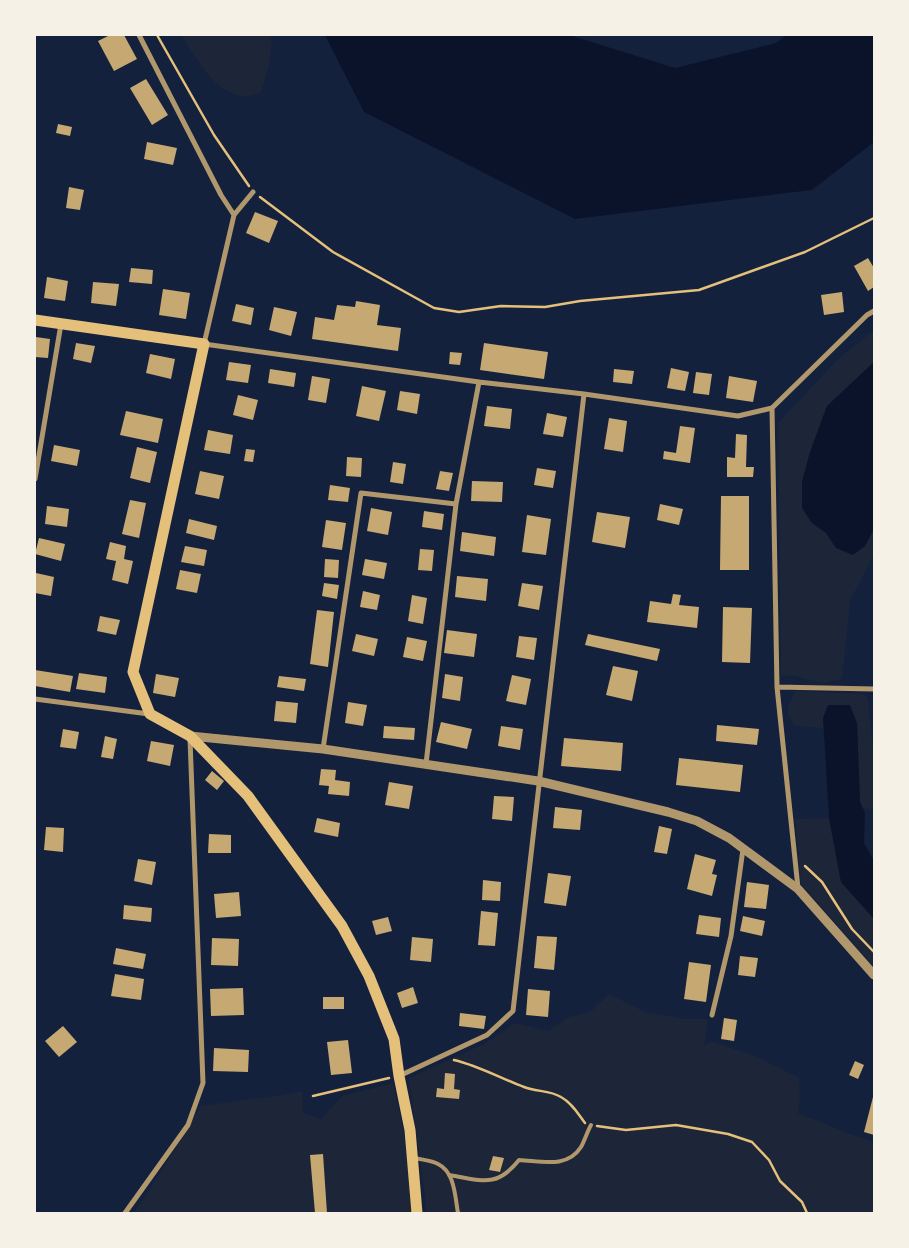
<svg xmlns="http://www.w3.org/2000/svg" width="909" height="1248" font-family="'PT Sans',sans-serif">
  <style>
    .green { fill: #1d2539 }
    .water { fill: #0b132b }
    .building { fill: #c6a872 }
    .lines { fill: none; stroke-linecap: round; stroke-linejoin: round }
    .path { stroke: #e5c07b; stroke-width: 2.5 }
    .service { stroke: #b1986c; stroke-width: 4 }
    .minor { stroke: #b1986c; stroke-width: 5 }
    .tertiary { stroke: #b1986c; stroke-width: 9 }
    .primary { stroke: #e5c07b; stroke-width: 11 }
  </style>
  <rect width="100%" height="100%" fill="#14213d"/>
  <path class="green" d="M181,35H271C273,55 267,74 260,93C255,94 249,97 244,96C213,93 197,58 181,35Z
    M874,330V362L827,406L810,452L802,482L812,523L826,533L836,548L865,546L874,529V554L850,601L842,679L823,683L795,676L781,675L778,423L838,359Z
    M796,691L864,694L868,699L874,760V810L863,808L860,802L857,723L823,718L824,728L795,726C784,711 787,706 796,691Z
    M829,818L841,882L874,919V967L801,884L795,819Z
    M609,994L645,1012L685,1019H708L704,1046L710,1041L755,1056L799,1078L800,1100L798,1113L858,1137L874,1142V1213H425L426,1204L409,1078L484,1044L515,1023L548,1031L569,1017L590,1012Z
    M393,1083L406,1143L413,1213H134L187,1131L200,1106L283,1095L302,1091L303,1113L321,1119L342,1096Z"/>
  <path class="water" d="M325,35H569L675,68L776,43L786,35H874V142L812,190L575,219L364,112Z
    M874,362V529L865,546L853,555L836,548L826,533L812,523L802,508V482L810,452L827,406Z
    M828,705H850L857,723L860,802L865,813L864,843L874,861V919L841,882L829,818L823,718Z"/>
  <path class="building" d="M110,35H124L137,59L114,71L98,41Z
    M146,79L168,115L152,125L130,88Z
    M58,124L72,127L70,136L56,133Z
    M147,142L177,148L173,165L144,159Z
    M69,187L84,190L80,210L66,208Z
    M255,212L278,221L269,243L246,233Z
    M868,258L874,268V287L868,291L854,266Z
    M131,268L153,270L152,284L129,282Z
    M47,277L68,281L65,301L44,298Z
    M93,282L119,284L116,306L91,303Z
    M163,289L190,293L186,319L159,315Z
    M842,292L844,312L824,315L821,295Z
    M356,301L380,305L377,325L401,328L398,351L312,339L315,317L334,320L337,305L355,307Z
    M236,304L254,308L251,325L232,321Z
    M274,307L297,312L291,336L269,330Z
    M36,337L50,339L48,358L35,357Z
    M76,343L95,346L91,363L73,359Z
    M484,343L548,352L544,379L480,370Z
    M450,352L462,353L460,365L449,364Z
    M150,354L175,359L171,379L146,373Z
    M229,362L251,365L248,383L226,380Z
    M671,368L689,372L685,391L667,388Z
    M270,369L296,373L294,387L268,383Z
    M614,369L634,371L632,384L613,382Z
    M696,372L712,374L709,395L693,393Z
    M312,376L330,379L326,403L308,400Z
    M729,376L757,381L753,402L726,398Z
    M362,386L386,391L379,421L356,416Z
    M400,391L420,394L417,414L397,410Z
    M238,395L258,400L253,420L233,415Z
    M487,406L512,409L510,429L484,426Z
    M126,411L163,419L158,443L120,435Z
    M547,413L567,417L563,437L543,434Z
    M609,418L627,421L623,452L604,449Z
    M680,426L695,428L690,463L663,459L664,451L676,453Z
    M208,430L233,435L230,454L204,450Z
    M736,434L747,435L746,467H754L753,477H727V457L735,458Z
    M54,445L80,450L77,466L51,461Z
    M137,447L157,452L150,483L130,478Z
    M246,449L255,450L253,462L244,461Z
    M347,457L362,458L361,477L346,476Z
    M393,462L406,464L403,484L390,482Z
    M537,468L556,471L553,488L534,485Z
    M200,471L224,476L219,499L195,494Z
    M440,471L453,473L449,491L436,489Z
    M472,481L503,482L502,502L471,501Z
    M330,485L350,488L348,502L328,500Z
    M721,496H749V570H720Z
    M130,500L146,503L139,538L122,534Z
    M660,504L683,509L679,525L657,520Z
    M47,506L69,509L67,527L45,524Z
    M371,508L392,512L388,535L367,531Z
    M424,511L444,514L442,530L422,527Z
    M597,512L630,517L625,548L592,542Z
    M527,515L551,519L546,555L522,552Z
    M189,519L217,526L214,540L186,533Z
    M326,520L346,523L342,550L322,547Z
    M462,532L496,537L494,556L460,551Z
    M39,538L65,544L61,561L35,554Z
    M110,542L126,546L124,559L133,561L128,584L112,580L116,561L106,559Z
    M185,546L207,550L204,566L181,562Z
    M420,549L434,550L432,571L418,570Z
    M325,559L339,560L338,578L324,577Z
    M365,559L387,563L384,579L362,575Z
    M180,570L201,574L197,593L176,589Z
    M36,573L54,577L51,596L35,593Z
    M457,576L488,579L486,601L455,597Z
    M324,583L339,585L337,599L322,596Z
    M522,583L543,586L539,610L518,606Z
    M363,591L380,595L377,610L360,607Z
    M673,594L681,595L679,605L699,607L697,628L647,622L650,601L671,604Z
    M412,595L427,598L423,624L408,621Z
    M723,607L752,608L750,663L722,662Z
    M317,610L334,612L328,667L310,664Z
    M100,616L120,620L116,635L97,631Z
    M447,630L477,634L474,657L444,653Z
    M356,634L378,639L374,656L352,651Z
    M588,634L660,649L657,661L585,645Z
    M519,636L537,638L534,660L516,657Z
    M407,637L427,641L423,661L403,657Z
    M613,666L638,671L632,701L606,695Z
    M35,670L73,676L70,692L35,686Z
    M79,673L107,677L105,693L76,689Z
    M156,674L179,678L175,697L153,693Z
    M445,674L463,677L460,701L442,698Z
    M512,675L531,679L526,705L506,701Z
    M279,676L306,679L304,691L277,687Z
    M276,701L298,703L296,723L274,721Z
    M348,702L367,705L363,726L345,723Z
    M441,722L472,729L467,749L436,742Z
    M717,725L759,729L757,745L716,741Z
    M384,726L415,728L414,740L383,738Z
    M501,726L523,729L520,750L498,746Z
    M63,729L79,732L76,749L60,747Z
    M105,736L117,739L113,759L101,757Z
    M564,738L623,743L621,771L561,766Z
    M151,741L174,745L170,766L147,761Z
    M679,758L743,765L740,792L676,785Z
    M321,769L336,770L335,780L350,782L349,796L328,794L329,786L319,785Z
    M212,771L224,781L217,790L205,780Z
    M389,782L413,786L409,809L385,805Z
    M494,796L514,797L512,821L492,819Z
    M555,807L582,810L580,830L553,828Z
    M317,818L340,823L338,837L314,832Z
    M659,826L672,829L667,854L654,852Z
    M46,827L64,828L63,852L44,850Z
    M209,834L231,835V853H208Z
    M695,854L716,860L712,874L717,875L712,896L687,889Z
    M138,859L156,862L152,885L134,881Z
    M548,873L571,876L566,906L544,903Z
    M483,880L501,882L500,901L482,900Z
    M747,882L769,885L766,909L744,907Z
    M239,892L241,916L216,918L214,894Z
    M124,905L152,908L151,922L123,919Z
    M481,911L498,913L495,946L478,945Z
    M699,915L721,918L719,937L696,934Z
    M743,916L765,921L762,936L740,931Z
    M388,917L392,931L376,935L372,921Z
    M537,936L557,937L554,970L534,968Z
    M412,937L433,939L431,962L410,960Z
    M212,938L239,939L238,966L211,965Z
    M116,948L146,954L143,969L113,964Z
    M740,956L758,958L755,977L738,975Z
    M689,962L711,965L706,1002L684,999Z
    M115,974L144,979L141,1000L111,996Z
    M413,987L418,1003L402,1008L397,993Z
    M243,988L244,1015L211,1016L210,989Z
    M528,989L550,991L548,1017L526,1015Z
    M323,997H344V1009H323Z
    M460,1013L486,1016L484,1029L459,1026Z
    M724,1018L737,1020L734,1041L721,1039Z
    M63,1026L77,1042L59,1057L45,1041Z
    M348,1040L352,1073L331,1075L327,1042Z
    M214,1048L249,1050L248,1072L213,1071Z
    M855,1061L864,1065L858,1079L849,1075Z
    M445,1073L455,1074L454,1089L460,1090L459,1099L436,1097L437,1088L444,1089Z
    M873,1097H874V1135L864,1132Z
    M323,1154L327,1213H315L310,1155Z
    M493,1156L504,1158L500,1172L489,1170Z"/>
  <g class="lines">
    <path class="path" d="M157,35L214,135L249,186
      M260,197L333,252L434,308L459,312L501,306L545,307L580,301L699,290L805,252L874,218
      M805,866L822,882L852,929L874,952
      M454,1060C479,1066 500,1078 524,1087C536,1092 550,1090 561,1097C572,1103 578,1114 585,1123
      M313,1096L389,1078
      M597,1126L626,1130L676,1125L728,1134L752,1142L769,1160L780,1181L802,1202L807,1213"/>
    <path class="service" d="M415,1158C422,1160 431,1160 438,1164C455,1172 455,1197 458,1213
      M449,1175C481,1180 496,1189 519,1160C541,1161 567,1169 581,1147C585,1140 587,1132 591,1125"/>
    <path class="minor" d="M139,35L221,195L234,215L204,344L479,382L584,394L738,416L772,408L867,315L874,311
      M234,215L253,192
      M772,408L777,687L798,888
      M35,479L61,324
      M777,687L874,689
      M35,699L149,714
      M323,749L361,493L456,504
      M426,764L456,504L479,382
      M712,1015L731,936L743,849
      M399,1076L487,1035L513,1011L584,394
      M125,1213L188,1125L203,1083L190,739"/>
    <path class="tertiary" d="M190,736L323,749L538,781L668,812L697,821L729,838L798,889L874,975"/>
    <path class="primary" d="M35,320L204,344L133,672L150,714L190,736L248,796L342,926L369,976L394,1039L399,1076L410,1130L417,1213"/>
  </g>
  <rect width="909" height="1248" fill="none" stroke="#f6f1e7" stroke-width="72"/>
</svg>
